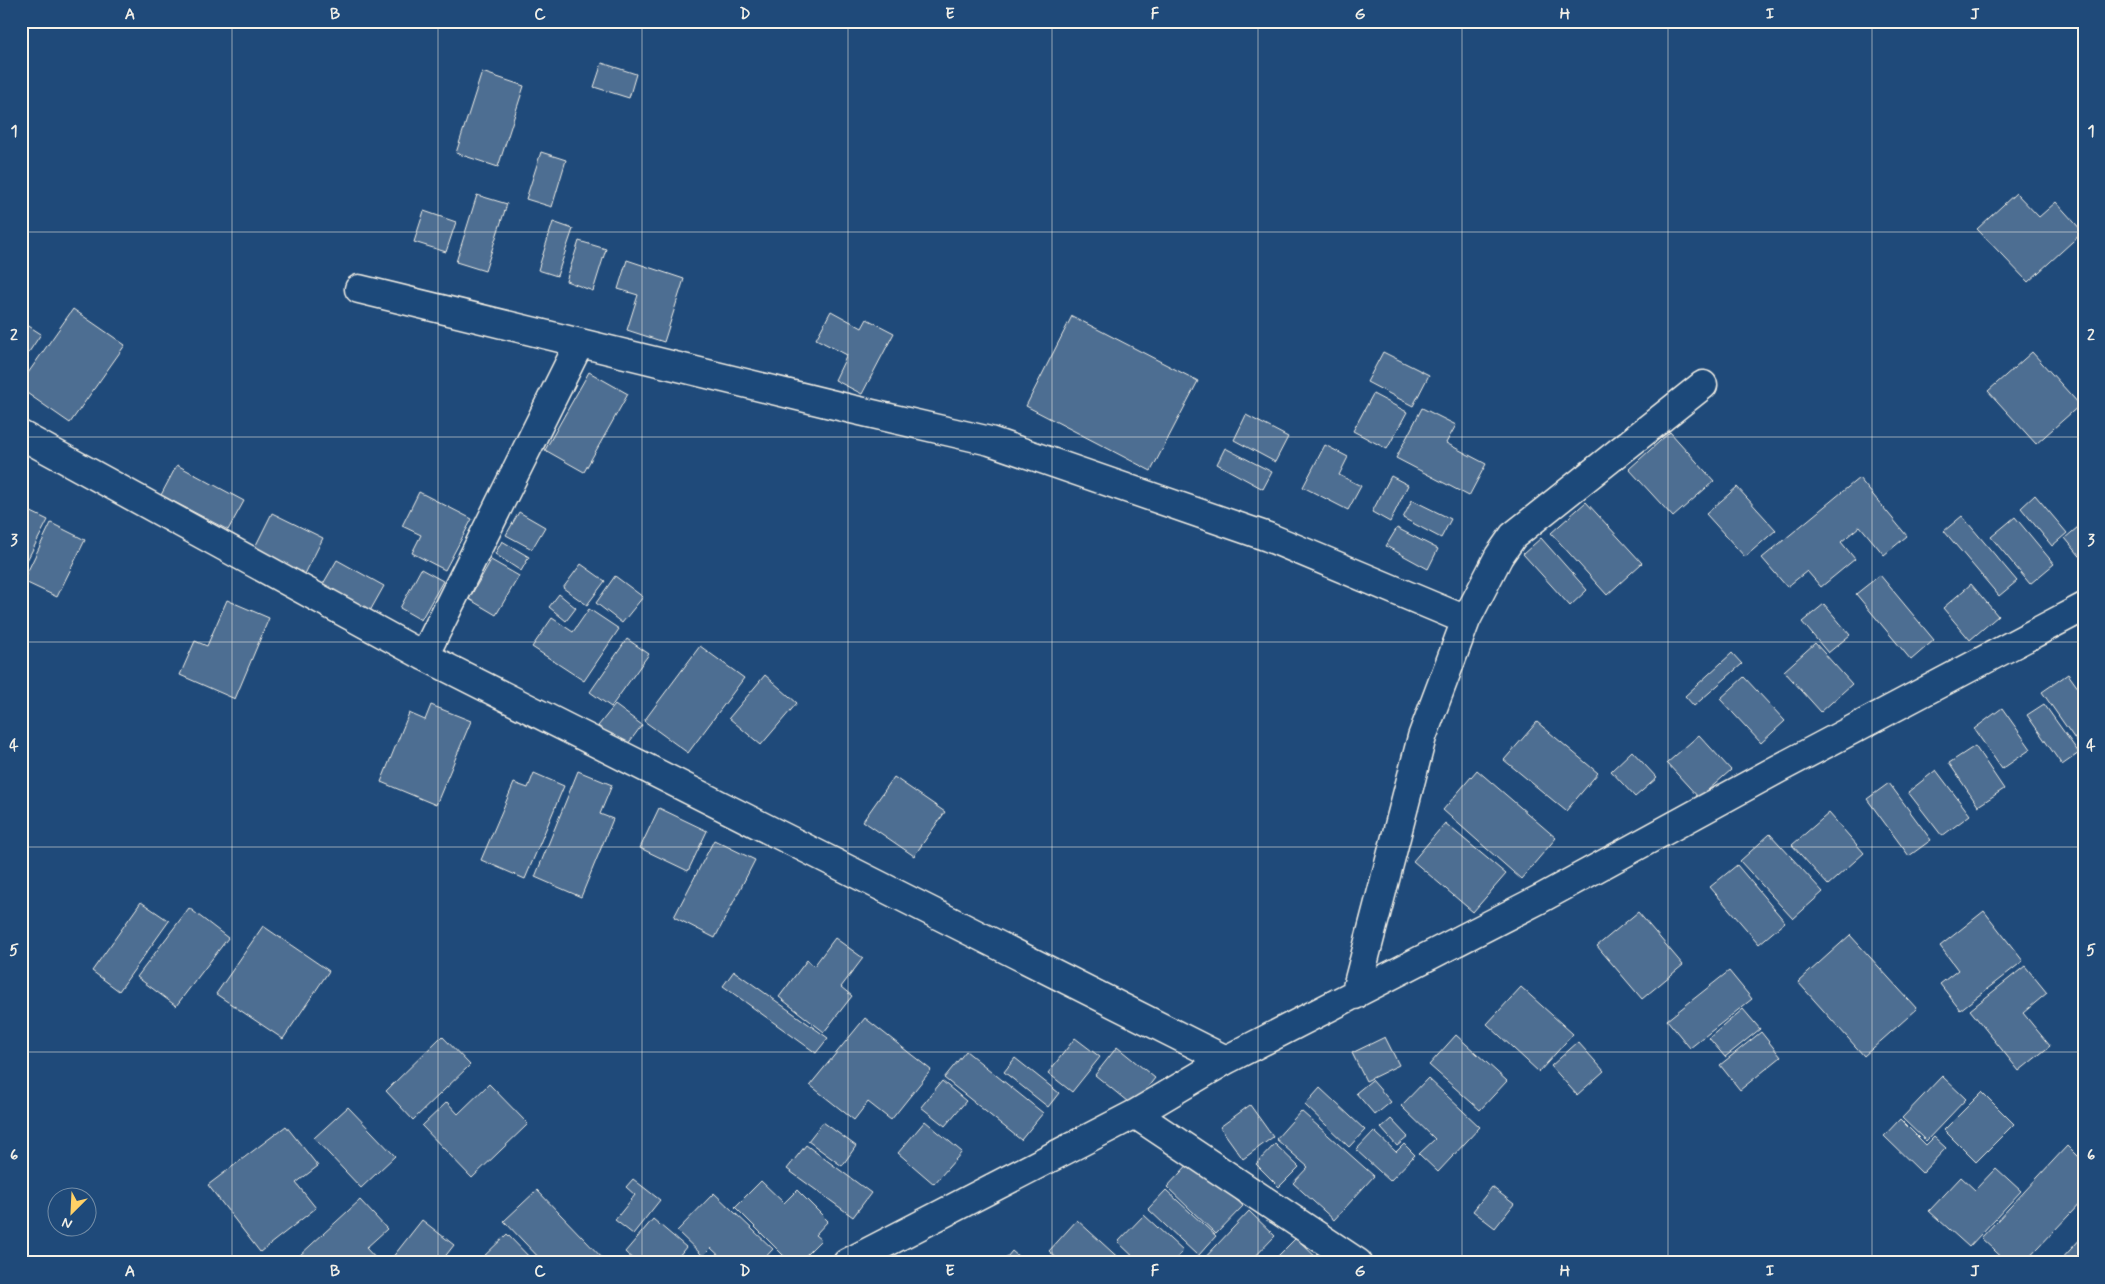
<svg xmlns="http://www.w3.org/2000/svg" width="2105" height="1284" font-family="Mynerve,sans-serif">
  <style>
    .building { fill: #4d6e92; stroke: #f4f1e8 }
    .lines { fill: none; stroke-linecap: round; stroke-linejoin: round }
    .minor-casing { stroke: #f4f1e8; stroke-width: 31 }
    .minor { stroke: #1f4a7a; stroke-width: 28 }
    .grid { fill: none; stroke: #f4f1e8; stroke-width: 1; stroke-opacity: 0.55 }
    .neatline { fill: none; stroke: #f4f1e8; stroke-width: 2 }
    .grid-label { font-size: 16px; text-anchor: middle; font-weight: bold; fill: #f4f1e8 }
  </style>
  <rect width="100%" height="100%" fill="#1f4a7a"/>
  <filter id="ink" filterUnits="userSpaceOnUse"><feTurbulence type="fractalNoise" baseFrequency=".02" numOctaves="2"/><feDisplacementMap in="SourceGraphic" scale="10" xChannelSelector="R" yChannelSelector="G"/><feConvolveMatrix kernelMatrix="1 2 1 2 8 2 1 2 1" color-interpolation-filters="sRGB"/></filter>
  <g filter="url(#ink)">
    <path class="building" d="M602,63L636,74L629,98L594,87Z
      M482,72L524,86L498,167L456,153Z
      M541,152L566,160L552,207L526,199Z
      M2016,193L2039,217L2056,202L2083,232L2028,282L1977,229Z
      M477,195L507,204L485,271L456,262Z
      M424,211L456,222L446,252L414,242Z
      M553,222L573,229L557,276L538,270Z
      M579,241L606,249L593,291L566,281Z
      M627,260L684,279L664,342L627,330L638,295L618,289Z
      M73,309L125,345L70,423L21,389V383Z
      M831,311L862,328L867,319L894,333L862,394L835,380L847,355L816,339Z
      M1072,316L1198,381L1151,471L1026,406Z
      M21,321L41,334L21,364Z
      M1383,352L1429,375L1413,406L1367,382Z
      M2032,352L2080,405L2036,444L1988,391Z
      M589,372L628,394L584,472L545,450Z
      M1373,394L1407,412L1387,449L1353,431Z
      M1422,408L1456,425L1446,443L1486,464L1469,496L1396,458Z
      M1246,415L1288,437L1275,462L1234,440Z
      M1670,432L1714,481L1673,517L1629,469Z
      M1325,445L1348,457L1339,475L1361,486L1348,510L1303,487Z
      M1225,448L1272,472L1263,489L1217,464Z
      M177,465L244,501L228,530L161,495Z
      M1391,476L1408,485L1390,522L1372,512Z
      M1859,478L1907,536L1884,555L1860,526L1841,542L1855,559L1821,587L1807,571L1787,587L1762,558Z
      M1737,487L1776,530L1745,557L1706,514Z
      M419,492L472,519L445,570L412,553L421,535L402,526Z
      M2035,495L2067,533L2052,546L2021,508Z
      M1412,500L1451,519L1441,538L1403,518Z
      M1586,502L1642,563L1607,595L1551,533Z
      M23,508L48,520L21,572V512Z
      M519,512L545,527L532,549L506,535Z
      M272,513L323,538L305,574L254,549Z
      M1962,516L2017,581L1999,596L1944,531Z
      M2015,517L2054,564L2030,584L1991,537Z
      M2084,522V561L2065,538Z
      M51,523L85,540L57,597L23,581Z
      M1397,528L1438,549L1428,569L1386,546Z
      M1541,538L1587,590L1570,606L1523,554Z
      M502,541L529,557L521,571L495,554Z
      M337,560L384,586L370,611L323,584Z
      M491,560L519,576L496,615L469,599Z
      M581,564L605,581L587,605L563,588Z
      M421,569L443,581L421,620L400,608Z
      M1880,575L1934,640L1911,660L1856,594Z
      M615,576L643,597L622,623L596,603Z
      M1971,584L1998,616L1970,640L1943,608Z
      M559,594L576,608L566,621L549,607Z
      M227,600L269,618L235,699L180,675L195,641L207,646Z
      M1824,604L1850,635L1828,653L1802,622Z
      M589,609L619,629L584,681L532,647L552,618L573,632Z
      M627,639L649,654L611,707L590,692Z
      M1815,643L1852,684L1821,712L1784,671Z
      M700,646L744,678L688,753L644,721Z
      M1732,653L1742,664L1694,706L1685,696Z
      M2068,674L2084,696V752L2042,692Z
      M765,675L797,703L761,745L729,718Z
      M1744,677L1785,721L1761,743L1720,699Z
      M2044,704L2079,753L2062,765L2027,715Z
      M431,705L471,721L436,805L381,782L409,713L425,720Z
      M615,705L642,725L625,748L598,726Z
      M2002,708L2031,749L2002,769L1974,729Z
      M1537,722L1598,773L1566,811L1504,760Z
      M1699,735L1731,770L1699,798L1667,763Z
      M1975,746L2004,789L1978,806L1949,763Z
      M1632,751L1657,778L1635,797L1611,771Z
      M1477,770L1556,838L1521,879L1443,810Z
      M1936,770L1970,815L1942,836L1908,792Z
      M578,771L612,785L600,814L613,819L581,897L535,877Z
      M534,773L564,786L525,879L481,860L514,783L528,788Z
      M894,777L945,812L914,856L863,821Z
      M1889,783L1931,840L1909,856L1867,799Z
      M659,808L707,831L688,871L640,848Z
      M1829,813L1864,853L1828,885L1792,845Z
      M1445,823L1506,874L1473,912L1413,861Z
      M1770,834L1823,892L1793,919L1740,861Z
      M714,840L755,860L715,938L674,917Z
      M1737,865L1785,922L1759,944L1710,887Z
      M141,902L169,921L119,991L92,971Z
      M189,908L228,938L176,1006L137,977Z
      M1984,911L2023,961L1960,1010L1940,984L1958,970L1940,946Z
      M1638,912L1683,965L1642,999L1597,946Z
      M263,926L329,971L283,1039L216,994Z
      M1850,935L1917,1009L1864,1056L1798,982Z
      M835,938L863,958L841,987L852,996L824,1032L779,997L807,960L814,966Z
      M2025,966L2047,993L2023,1013L2050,1046L2019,1071L1970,1010Z
      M734,971L828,1038L816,1053L723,986Z
      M1729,971L1752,999L1690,1048L1667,1020Z
      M1521,987L1573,1034L1539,1072L1487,1024Z
      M1743,1009L1760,1029L1725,1057L1709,1038Z
      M865,1018L931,1070L891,1120L868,1102L854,1120L810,1085Z
      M1761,1032L1781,1057L1740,1090L1720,1065Z
      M1456,1035L1507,1081L1480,1110L1429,1065Z
      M442,1036L470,1065L413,1120L386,1091Z
      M1385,1037L1399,1065L1366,1081L1352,1053Z
      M1075,1038L1100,1057L1072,1092L1048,1073Z
      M1578,1042L1604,1071L1577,1095L1551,1066Z
      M1117,1047L1155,1078L1133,1106L1095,1075Z
      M966,1051L1043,1113L1021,1140L944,1078Z
      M1015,1058L1059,1093L1048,1107L1004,1072Z
      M1942,1076L1966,1099L1926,1141L1902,1118Z
      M1428,1078L1480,1127L1438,1172L1419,1154L1435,1139L1401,1106Z
      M1372,1080L1391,1102L1375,1115L1356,1093Z
      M942,1081L966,1101L945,1126L921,1107Z
      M489,1084L528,1124L472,1178L422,1126L447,1102L458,1114Z
      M1320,1088L1365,1130L1349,1147L1305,1105Z
      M1982,1092L2014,1124L1976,1162L1944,1130Z
      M1250,1105L1273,1137L1243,1159L1220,1127Z
      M348,1107L395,1156L361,1188L314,1138Z
      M1301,1111L1374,1176L1334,1220L1293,1183L1308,1167L1276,1139Z
      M1391,1119L1408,1137L1397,1146L1381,1128Z
      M1900,1119L1926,1145L1934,1137L1946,1148L1922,1173L1884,1136Z
      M925,1121L962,1152L934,1184L898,1153Z
      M823,1122L856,1146L842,1166L808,1141Z
      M286,1126L318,1166L296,1183L316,1208L260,1252L208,1185Z
      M1374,1131L1396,1152L1404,1144L1415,1155L1390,1181L1356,1150Z
      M1275,1144L1299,1167L1279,1187L1256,1164Z
      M806,1145L871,1193L853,1217L787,1169Z
      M2067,1146L2084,1163V1199L2024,1263H2008L1981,1238Z
      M1193,1159L1243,1206L1216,1234L1167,1187Z
      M1996,1168L2021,1191L1969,1247L1929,1211L1961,1177L1975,1190Z
      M633,1179L660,1200L633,1234L615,1220L635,1195L626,1187Z
      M761,1181L784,1203L797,1190L828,1221L815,1235L821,1240L798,1263H791L735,1207Z
      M1492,1187L1514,1204L1495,1228L1473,1211Z
      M537,1190L607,1263H544L504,1221Z
      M1166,1190L1216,1236L1198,1256L1148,1209Z
      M714,1193L773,1249L760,1263H727L711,1248L703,1256L677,1231Z
      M360,1200L387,1229L366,1248L379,1262L305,1263L299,1256Z
      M1249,1211L1275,1236L1249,1263H1200Z
      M1144,1215L1183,1251L1172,1263H1140L1118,1242Z
      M653,1219L686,1247L679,1256L686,1263H637L625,1252Z
      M422,1220L454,1245L440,1263H388Z
      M1077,1220L1124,1263H1062L1049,1251Z
      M507,1234L535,1263H480L479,1261Z
      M2084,1235V1263H2058Z
      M1296,1238L1322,1263H1271Z
      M1012,1251L1026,1263H1002Z
      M1025,1255L1035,1263H1020Z"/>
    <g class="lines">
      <defs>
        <path id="minor" d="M359,289L851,409L990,441L1268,537L1466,620
          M21,435L424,656L1226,1060
          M424,656L579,344
          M1355,995L1422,737L1466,620L1499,556L1513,536L1703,385
          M1135,1114L1358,1263
          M847,1263L1135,1114L1226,1060L1540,899L1778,769L2084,607"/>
      </defs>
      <use href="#minor" class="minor-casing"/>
      <use href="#minor" class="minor"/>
    </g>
  </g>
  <path class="grid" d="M232,21V1263M438,21V1263M642,21V1263M848,21V1263M1052,21V1263M1258,21V1263M1462,21V1263M1668,21V1263M1872,21V1263M21,232H2084M21,437H2084M21,642H2084M21,847H2084M21,1052H2084"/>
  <rect width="2105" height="1284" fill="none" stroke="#1f4a7a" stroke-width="55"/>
  <g transform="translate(72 1212) rotate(204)"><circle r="24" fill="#1f4a7a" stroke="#748da6"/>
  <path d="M0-4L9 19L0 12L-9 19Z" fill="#ffd166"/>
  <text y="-8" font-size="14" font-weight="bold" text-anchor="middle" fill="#f4f1e8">N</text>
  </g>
  <rect x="28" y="28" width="2050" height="1228" class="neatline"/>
  <g class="grid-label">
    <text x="130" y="19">A</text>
    <text x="335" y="19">B</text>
    <text x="540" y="19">C</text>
    <text x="745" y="19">D</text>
    <text x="950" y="19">E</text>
    <text x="1155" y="19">F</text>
    <text x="1360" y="19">G</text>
    <text x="1565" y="19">H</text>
    <text x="1770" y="19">I</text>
    <text x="1975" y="19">J</text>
    <text x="14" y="136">1</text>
    <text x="2091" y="136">1</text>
    <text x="14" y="340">2</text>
    <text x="2091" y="340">2</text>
    <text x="14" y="545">3</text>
    <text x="2091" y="545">3</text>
    <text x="14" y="750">4</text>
    <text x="2091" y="750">4</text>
    <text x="14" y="955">5</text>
    <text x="2091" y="955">5</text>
    <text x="14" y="1160">6</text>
    <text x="2091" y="1160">6</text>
    <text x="130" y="1276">A</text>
    <text x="335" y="1276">B</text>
    <text x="540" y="1276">C</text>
    <text x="745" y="1276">D</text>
    <text x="950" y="1276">E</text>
    <text x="1155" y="1276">F</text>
    <text x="1360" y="1276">G</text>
    <text x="1565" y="1276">H</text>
    <text x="1770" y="1276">I</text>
    <text x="1975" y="1276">J</text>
  </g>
</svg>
